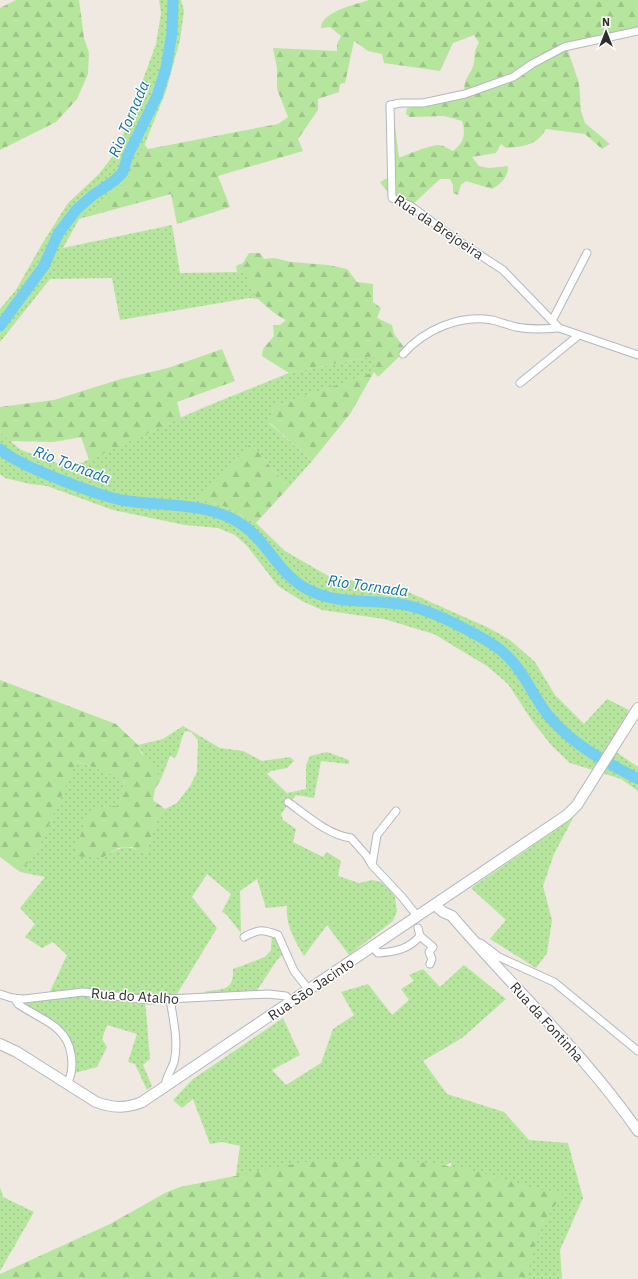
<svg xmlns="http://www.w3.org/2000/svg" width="638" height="1279" font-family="'IBM Plex Sans',sans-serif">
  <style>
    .grass { fill: url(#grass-dots) }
    .forest { fill: url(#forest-firs) }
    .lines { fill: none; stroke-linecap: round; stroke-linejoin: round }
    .river { stroke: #75cff0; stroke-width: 11 }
    .street-casing { stroke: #b4b7c1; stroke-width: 9 }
    .secondary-casing { stroke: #b4b7c1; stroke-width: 12 }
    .street { stroke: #fff; stroke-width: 7 }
    .secondary { stroke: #fff; stroke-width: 10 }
    .labels { text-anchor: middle; stroke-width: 3; stroke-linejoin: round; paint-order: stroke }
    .street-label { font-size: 14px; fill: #2e2e2e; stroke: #fff }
    .water-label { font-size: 15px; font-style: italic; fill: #0d6fa3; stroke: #fff }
  </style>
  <defs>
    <pattern id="grass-dots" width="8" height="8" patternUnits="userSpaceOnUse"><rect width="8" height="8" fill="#b6e59e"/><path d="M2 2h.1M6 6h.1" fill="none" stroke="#9dc588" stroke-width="1.8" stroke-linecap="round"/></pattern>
    <pattern id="forest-firs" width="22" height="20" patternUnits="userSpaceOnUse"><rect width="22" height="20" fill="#b6e59e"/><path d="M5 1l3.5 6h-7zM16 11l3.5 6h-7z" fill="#9dc588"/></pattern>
  </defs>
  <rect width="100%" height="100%" fill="#efe9e1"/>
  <path class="grass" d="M159,0H181L184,11L180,40L166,91L136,166L128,180L108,200L79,219L63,248L172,225L180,273L244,272C252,280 251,291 260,299L249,298L120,320L112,278L50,279L0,342V309L16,290L42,244L68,203L99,174L112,157L122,137L156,44L161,13Z
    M374,356L375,372L274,407L269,423L312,461L288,488L251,443L199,499L226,507L256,523L285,551L330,577L399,588L489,628L510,640L535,662L555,695L584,724L607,699L629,710L596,771L570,763L552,746L533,722L508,684L487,666L434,634L384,619L322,610L302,601L278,586L247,546L235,535L218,528L185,525L113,510L47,486L30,484L5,478L0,474V432L21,450L70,468L200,409L289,373Z
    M183,726L220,748L243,751L262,761L290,757L294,761L287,768L271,771L267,774L287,793L306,789V765L310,756L327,752L349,760V764L321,761L314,798L296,795L281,814L283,820L296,829L293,842L323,857L327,852L341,861L338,876L359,883L372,880L381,882L388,888L395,897L397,911L393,921L349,955L327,925L304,956C295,941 285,924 287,906L266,908L257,879L240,891L241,933L226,914L222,912L231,894L207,874L192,897L217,928L174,999H145L150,1059L143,1065L152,1086L147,1090L135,1064L128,1062L137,1034L107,1025L102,1039L107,1047L97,1067L71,1074L66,1036L18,1004L24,999L48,996L67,955L53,942L42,948L25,937L35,924L20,908L45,877L20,872L37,852L76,761L125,779L119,807H97L102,858C120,847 126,843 146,854L157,818L165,809L177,803L190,786L197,772L198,740L191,732L185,731C180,740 180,750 175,758L170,756L161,779C156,774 140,751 138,745L163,739Z
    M616,752L638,767V791L621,779L602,773Z
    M573,818L554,854L543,886L552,920L547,953L536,968L490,939L506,920L471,888Z
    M272,933L285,952L277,960L254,995L201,998L204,992C221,988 234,993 233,969L265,957L271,950Z
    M464,965L506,999L462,1038L423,1061L447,1094L504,1112L529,1140L568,1143L583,1198L560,1250L562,1279H451V1162L408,1191L248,1215L236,1175L240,1146L222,1142L210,1144L193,1099L182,1108L173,1100L193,1079L283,1018L300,1055L272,1070L286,1085L321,1063L333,1029L354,1015L341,992L368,984L392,1015L409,1000L401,989L414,981L409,975L423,969L440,987Z
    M0,1187L3,1197L34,1212L0,1271Z"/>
  <path class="forest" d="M16,0H79L84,38L89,53L88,74L77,99L56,122L0,150V8Z
    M369,0H638V28L567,48L579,83L581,111L585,123L610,144L602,149L585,134L546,129C536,146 525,146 506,148L501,144L496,153L472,157L479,166L489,168L508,166C508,177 502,183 492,189L466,181L461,185L458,195L453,193V185L450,179H440L411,206L392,198L380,182L394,175L387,121L394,118L399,158C405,155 431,145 438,145C443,145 449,149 453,151C464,143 466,133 462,121L444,116L410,117L406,114L407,108L465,96C462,76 471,78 474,62C475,54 474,50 479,43L474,35L453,43L440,71L384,63L382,54L368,51L354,41L345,83L340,84L339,92L318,99V110L298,139L303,151L218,176L230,207L177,224L171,194L79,219C116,195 129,186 144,144L148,149L278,124L288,117L277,89V68L273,48L337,51V44L341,36L330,27L321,28C322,11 355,5 369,0Z
    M249,253H260L264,259L274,258L291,262L328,265L347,269L357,282L373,284V302L381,308L377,318L392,325L394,334L406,350L378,377L374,372L350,414L312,461L269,422L274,407L374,372V356L289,373L262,356L263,349L274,336L273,325H280L286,320C278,317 256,299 253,292C249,285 249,278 244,272H237L236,266L243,263Z
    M222,349L235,381L177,402L181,418L89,460L81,437L54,442L9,441L0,432V407L54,400L121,379L168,368Z
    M251,443L288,488L256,523L226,507L198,499Z
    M0,680L116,724L138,745L141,753L148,759L161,779L155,789L153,800L165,809L157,818L146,854L132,847L118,848L102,858L74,856L88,812L97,807L119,806L125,780L77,761L37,852L20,872L0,857Z
    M376,1158L427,1163L468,1169L542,1190L564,1191L539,1231L527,1279H0V1274L110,1224L165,1193L180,1187L304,1162Z"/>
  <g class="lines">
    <path class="river" d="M0,326L44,266L58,234L76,210L93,195L114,181L123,172L128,155L157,96L166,68L172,33L173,0
      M0,449C18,466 95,494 121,500C159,507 207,501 241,524C269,542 279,577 311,591C342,606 378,598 410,606C437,613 465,628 489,642C521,661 527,687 547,714C572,745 604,761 638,779"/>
    <defs>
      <path id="street" d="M638,31L564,47L532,64L513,77L465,94L423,103H401L390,105L392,198L411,206L454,238L503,270L559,328L638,355
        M552,321L587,253
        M403,354C424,330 460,314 492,320C500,322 508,325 516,327C531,330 544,329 559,328
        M520,383L579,335
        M288,802C306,815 328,835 351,838L366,855L372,865L402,897L418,917
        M372,865L377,835L396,811
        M420,936L433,947L429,952L432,959L430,964
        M244,937C259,929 262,929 278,935L294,971L309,990
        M477,942L482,944L499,957L554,982L638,1051
        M373,947L378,953C395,952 409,949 420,936L418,928
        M0,994L12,998L24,999L83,992L149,1000L268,994L286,996L291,1002
        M14,998L18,1004C39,1019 67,1025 71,1054C73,1065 72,1075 67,1084
        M165,1088C165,1078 171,1071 174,1062C179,1042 173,1019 170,999"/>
      <path id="secondary" d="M435,905L443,912L452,916C513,988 584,1053 638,1131
        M0,1044L17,1052L96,1102C112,1108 126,1109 142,1102L567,815L577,805L638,708"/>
    </defs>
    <use href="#street" class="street-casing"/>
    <use href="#secondary" class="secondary-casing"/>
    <use href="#street" class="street"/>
    <use href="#secondary" class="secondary"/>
  </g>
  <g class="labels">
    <g class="street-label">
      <text transform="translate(439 227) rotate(34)" y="5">Rua da Brejoeira</text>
      <text transform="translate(311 989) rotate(-34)" y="5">Rua São Jacinto</text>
      <text transform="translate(135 996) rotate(4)" y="5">Rua do Atalho</text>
      <text transform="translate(547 1022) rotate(48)" y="5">Rua da Fontinha</text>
    </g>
    <g class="water-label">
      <text transform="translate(129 119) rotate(-67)" y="5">Rio Tornada</text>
      <text transform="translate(72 465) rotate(21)" y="5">Rio Tornada</text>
      <text transform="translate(368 586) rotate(8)" y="5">Rio Tornada</text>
    </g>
  </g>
  <g transform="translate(606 32)" stroke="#ffffff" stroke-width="3" paint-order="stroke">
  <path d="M0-3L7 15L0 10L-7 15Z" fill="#2e2e2e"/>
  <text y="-6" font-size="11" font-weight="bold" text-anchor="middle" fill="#2e2e2e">N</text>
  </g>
</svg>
